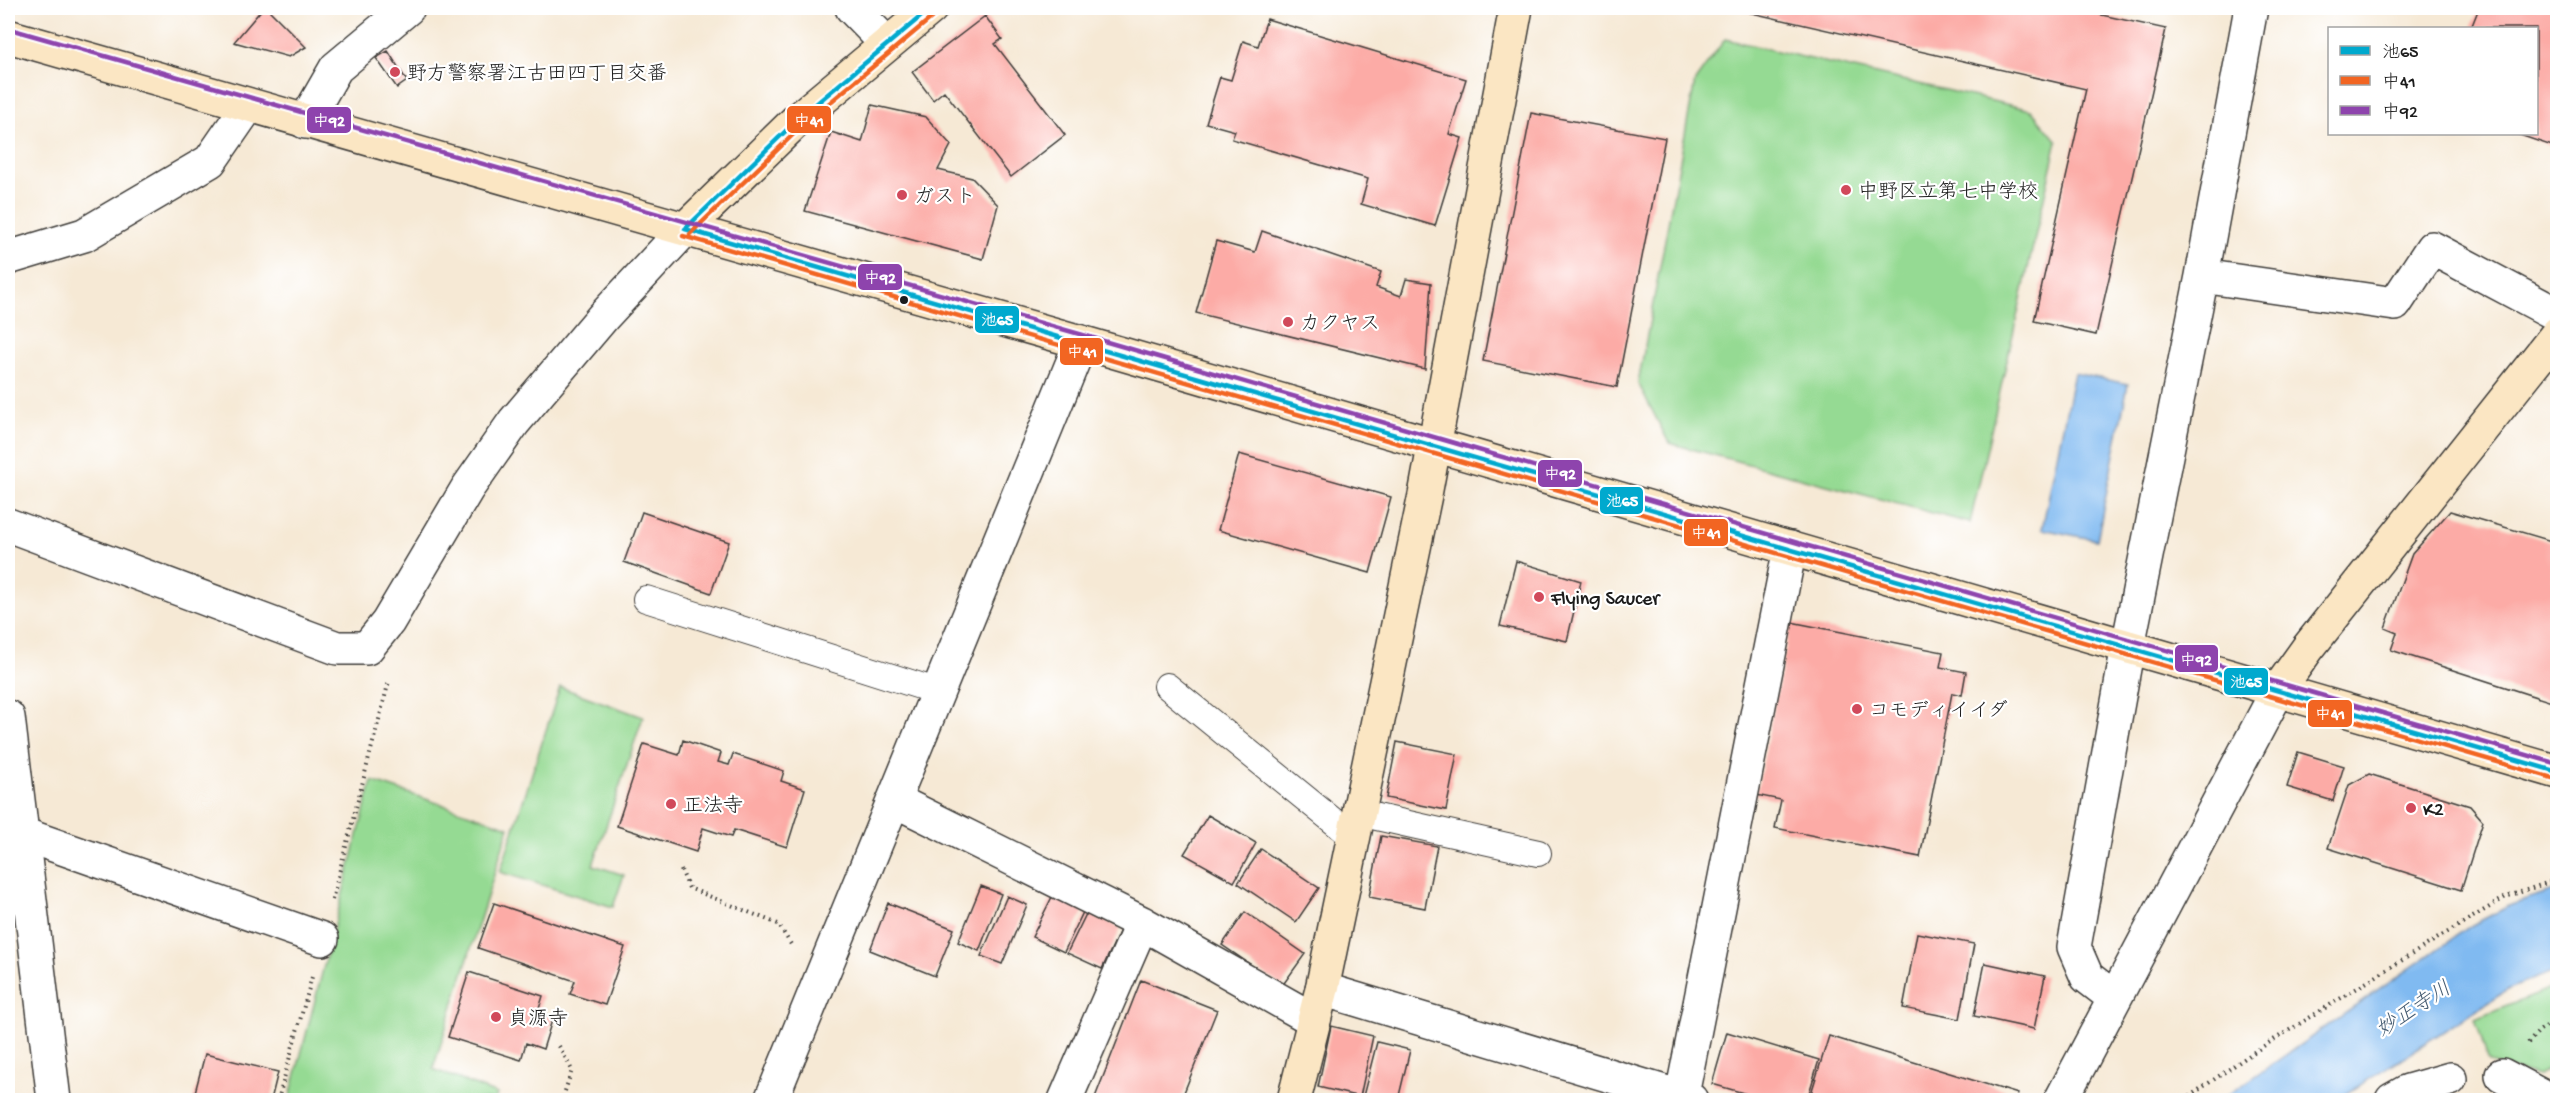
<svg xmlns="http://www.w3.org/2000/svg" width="2565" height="1108" font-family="'Gochi Hand','Klee One',sans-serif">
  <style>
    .green { fill: #95da93; stroke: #587b58; stroke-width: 1.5 }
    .water { fill: #80baf1; stroke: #4e6b86; stroke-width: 1.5 }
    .building { fill: #fcaba6 }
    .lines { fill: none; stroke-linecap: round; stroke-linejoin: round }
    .lane-casing { stroke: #3d3b38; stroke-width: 28 }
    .street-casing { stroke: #3d3b38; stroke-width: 36 }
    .secondary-casing { stroke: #3d3b38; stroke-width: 36 }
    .path { stroke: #3d3b38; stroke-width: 4; stroke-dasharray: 1.5 4.5; stroke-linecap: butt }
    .lane { stroke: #fff; stroke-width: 26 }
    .street { stroke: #fff; stroke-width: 33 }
    .secondary { stroke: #fbe6c3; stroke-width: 33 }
    .bus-1-casing { stroke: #fff; stroke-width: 9 }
    .bus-2-casing { stroke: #fff; stroke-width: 9 }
    .bus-3-casing { stroke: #fff; stroke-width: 9 }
    .bus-1 { stroke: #00a9ce; stroke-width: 4.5 }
    .bus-2 { stroke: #f26522; stroke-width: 4.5 }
    .bus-3 { stroke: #8e44ad; stroke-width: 4.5 }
    .poi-dot { fill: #d1495b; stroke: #fff; stroke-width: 2 }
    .bus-dot { fill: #1c1c1c; stroke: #fff; stroke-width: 2 }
    .labels { text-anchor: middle; stroke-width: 4.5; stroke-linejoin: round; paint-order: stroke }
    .poi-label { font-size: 20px; fill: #1c1c1c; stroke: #fff; text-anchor: start }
    .water-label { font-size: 21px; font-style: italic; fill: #445b71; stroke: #fff }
    .line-badge { stroke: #fff; stroke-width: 2 }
    .badge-label { font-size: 16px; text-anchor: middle; font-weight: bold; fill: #fff }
  </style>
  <rect width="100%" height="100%" fill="#fff"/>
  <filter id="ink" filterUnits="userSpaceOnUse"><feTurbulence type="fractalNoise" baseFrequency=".0167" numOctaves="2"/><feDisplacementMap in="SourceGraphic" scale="12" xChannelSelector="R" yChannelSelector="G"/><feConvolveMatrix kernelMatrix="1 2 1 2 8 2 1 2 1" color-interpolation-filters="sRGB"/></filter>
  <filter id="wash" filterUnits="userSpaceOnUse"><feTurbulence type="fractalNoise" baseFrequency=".008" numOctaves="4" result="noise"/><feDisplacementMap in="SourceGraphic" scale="24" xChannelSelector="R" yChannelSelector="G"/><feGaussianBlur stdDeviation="1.35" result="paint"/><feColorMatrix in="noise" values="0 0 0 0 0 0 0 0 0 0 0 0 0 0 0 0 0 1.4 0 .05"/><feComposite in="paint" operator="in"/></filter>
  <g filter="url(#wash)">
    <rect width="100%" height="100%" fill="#f6e9d5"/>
    <path class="green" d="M1725,39L2031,110L2057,141L1970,523L1669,443L1638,383L1695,81Z
      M560,687L643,717L593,865L624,875L613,907L500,872Z
      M372,781L509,827L433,1069L497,1094L495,1100H289Z
      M2557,986V1065L2538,1076L2489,1063L2475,1019Z"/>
    <path class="water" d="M2074,373L2128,384L2097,540L2042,529Z
      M2557,890V970L2509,989L2337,1100H2221L2472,925L2511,905Z"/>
    <g id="blocks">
      <path class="building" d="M263,8H267L306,47L289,57L234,42Z
        M1730,8H2070L2166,29L2096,335L2034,321L2086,89Z
        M2479,8H2558V148L2517,134H2536V28H2471Z
        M985,16L1002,39L995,44L1065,135L1011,177L944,91L933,100L912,72Z
        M1267,19L1466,79L1449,134L1462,138L1435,226L1361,204L1368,179L1232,139L1235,131L1206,123L1220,77L1231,80L1243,41L1258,46Z
        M388,51L407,81L397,88L376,58Z
        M872,105L926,117L951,145L938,170L972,178L998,205L983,259L805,211L831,132L862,142Z
        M1531,113L1665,138L1617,387L1483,361Z
        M1262,231L1381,272L1376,287L1401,296L1406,279L1431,283L1425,369L1196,313L1216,241L1255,252Z
        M1239,454L1391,497L1370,573L1218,530Z
        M2450,511L2558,543V704L2391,650L2397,633L2385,628L2412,554Z
        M642,512L729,542L711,593L624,562Z
        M1516,561L1581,581L1567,641L1500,626Z
        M1791,622L1943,652L1940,667L1966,672L1962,695L1952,693L1920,857L1775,828L1781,800L1756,795Z
        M683,740L721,753L718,762L729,765L733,754L784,771L781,781L805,789L787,847L734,830L731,837L703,828L696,852L617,826L644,744L679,755Z
        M1397,742L1457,754L1446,810L1386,798Z
        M2298,752L2344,766L2333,801L2287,787Z
        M2369,774L2470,806L2483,821L2461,890L2328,848L2349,785Z
        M1208,815L1256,843L1234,882L1184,854Z
        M1381,836L1437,846L1425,908L1369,897Z
        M1261,849L1319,888L1296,922L1238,883Z
        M981,886L1001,894L979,951L958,942Z
        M1053,895L1084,910L1064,952L1032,937Z
        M1007,896L1027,905L1002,964L981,956Z
        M494,903L625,947L605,1005L570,994L575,981L478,948Z
        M888,903L954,929L935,976L870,950Z
        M1087,912L1121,928L1102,969L1067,953Z
        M1245,912L1305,954L1282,986L1222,945Z
        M1917,933L1974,944L1960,1019L1903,1008Z
        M1985,963L2045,976L2034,1029L1974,1016Z
        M469,972L543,996L538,1012L553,1017L543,1049L526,1043L521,1060L448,1037Z
        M1141,980L1217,1010L1181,1100H1094Z
        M1331,1026L1373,1036L1360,1097L1318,1087Z
        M1727,1032L1819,1060L1807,1100H1768L1712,1084Z
        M1829,1036L2018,1094L2016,1100H1809Z
        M1377,1042L1410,1050L1398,1100H1362Z
        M205,1054L278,1072L271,1100H193Z"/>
    </g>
  </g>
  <g filter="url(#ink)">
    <use href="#blocks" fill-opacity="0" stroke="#3d3b38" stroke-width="1.5"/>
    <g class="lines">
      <defs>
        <path id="lane" d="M646,599L939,692
          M1167,686L1353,837
          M1359,813L1538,853"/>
        <path id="street" d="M852,8L886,43
          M305,122L336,68L408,8
          M8,258L84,235L210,161L248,106
          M2202,276L2395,304L2432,248L2558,315
          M8,525L337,648H367L388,622L467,489L514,422L603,317L685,229
          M8,717L54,1100
          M894,800L1142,923L1314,1020
          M8,829L322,939
          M1322,989L1691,1100
          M2113,997L2087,977L2074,947L2128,646L2202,276L2251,8
          M2502,1075L2549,1100
          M771,1100L1081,342
          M1065,1100L1142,923
          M1681,1100L1790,548
          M2061,1100L2278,690
          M2392,1100L2408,1091L2450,1079"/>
        <path id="secondary" d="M8,36L1081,342L2558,772
          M685,229L798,119L931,8
          M2278,690L2308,648L2558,333
          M1294,1100L1322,989L1425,495L1516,8"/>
      </defs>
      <use href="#lane" class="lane-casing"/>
      <use href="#street" class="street-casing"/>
      <use href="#secondary" class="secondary-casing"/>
      <path class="path" d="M681,870L689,888L778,924L792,946
        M332,900L389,681
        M2528,1043L2540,1030L2558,1019
        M559,1046L572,1070L562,1100
        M278,1100L312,977
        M2184,1100L2254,1052L2443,935L2506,897L2558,879"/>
      <use href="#lane" class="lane"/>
      <use href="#street" class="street"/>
      <use href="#secondary" class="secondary"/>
      <defs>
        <path id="bus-1" d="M685,229L2558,772
          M685,229L798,119L931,8"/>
        <path id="bus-2" d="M690,234L803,125L936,14
          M683,236L2556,779"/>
        <path id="bus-3" d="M10,29L1083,335L2558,764"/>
      </defs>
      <use href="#bus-1" class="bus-1-casing"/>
      <use href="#bus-2" class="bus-2-casing"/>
      <use href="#bus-3" class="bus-3-casing"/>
      <use href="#bus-1" class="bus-1"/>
      <use href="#bus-2" class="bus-2"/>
      <use href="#bus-3" class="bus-3"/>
    </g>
  </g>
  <g class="poi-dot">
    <circle cx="395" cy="72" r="6"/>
    <circle cx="1846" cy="190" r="6"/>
    <circle cx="902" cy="195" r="6"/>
    <circle cx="1288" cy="322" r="6"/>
    <circle cx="1539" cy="597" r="6"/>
    <circle cx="1857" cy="709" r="6"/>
    <circle cx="671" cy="804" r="6"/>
    <circle cx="2411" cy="808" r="6"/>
    <circle cx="496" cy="1017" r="6"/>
  </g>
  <circle class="bus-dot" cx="904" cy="300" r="5"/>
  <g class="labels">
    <g class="poi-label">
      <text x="407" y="79">野方警察署江古田四丁目交番</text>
      <text x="1858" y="197">中野区立第七中学校</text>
      <text x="914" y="202">ガスト</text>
      <text x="1300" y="329">カクヤス</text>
      <text x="1551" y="604">Flying Saucer</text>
      <text x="1869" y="716">コモディイイダ</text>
      <text x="683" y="811">正法寺</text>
      <text x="2423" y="815">K2</text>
      <text x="508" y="1024">貞源寺</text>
    </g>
    <g class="water-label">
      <text transform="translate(2413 1008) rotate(-33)" y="7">妙正寺川</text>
    </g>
  </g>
  <g class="line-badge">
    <rect x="786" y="105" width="46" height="29" rx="6" fill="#f26522"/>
    <rect x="306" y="106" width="46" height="28" rx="6" fill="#8e44ad"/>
    <rect x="857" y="263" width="46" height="28" rx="6" fill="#8e44ad"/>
    <rect x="974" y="305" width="46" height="29" rx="6" fill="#00a9ce"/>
    <rect x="1059" y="337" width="45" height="29" rx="6" fill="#f26522"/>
    <rect x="1537" y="459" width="46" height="29" rx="6" fill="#8e44ad"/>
    <rect x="1599" y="486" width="45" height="29" rx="6" fill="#00a9ce"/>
    <rect x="1683" y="518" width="46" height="29" rx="6" fill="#f26522"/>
    <rect x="2174" y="644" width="45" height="29" rx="6" fill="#8e44ad"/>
    <rect x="2223" y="667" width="46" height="29" rx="6" fill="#00a9ce"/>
    <rect x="2307" y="699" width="46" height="29" rx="6" fill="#f26522"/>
  </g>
  <g class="badge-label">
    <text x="809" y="126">中41</text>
    <text x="329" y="126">中92</text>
    <text x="880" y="283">中92</text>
    <text x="997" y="325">池65</text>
    <text x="1082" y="357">中41</text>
    <text x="1560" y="479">中92</text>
    <text x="1622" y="506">池65</text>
    <text x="1706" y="538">中41</text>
    <text x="2196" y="665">中92</text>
    <text x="2246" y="687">池65</text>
    <text x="2330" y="719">中41</text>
  </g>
  <rect width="2565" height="1108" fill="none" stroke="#fff" stroke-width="30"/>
  <rect x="2328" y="27" width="210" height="108" fill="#ffffff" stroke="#a4a4a4" stroke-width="1.5"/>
  <rect x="2340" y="46" width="30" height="9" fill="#00a9ce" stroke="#a4a4a4" stroke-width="1.5"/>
  <text x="2382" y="57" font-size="18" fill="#1c1c1c">池65</text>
  <rect x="2340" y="76" width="30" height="9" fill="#f26522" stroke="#a4a4a4" stroke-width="1.5"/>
  <text x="2382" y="87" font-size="18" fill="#1c1c1c">中41</text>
  <rect x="2340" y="106" width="30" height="9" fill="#8e44ad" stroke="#a4a4a4" stroke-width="1.5"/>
  <text x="2382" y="117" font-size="18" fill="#1c1c1c">中92</text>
</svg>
